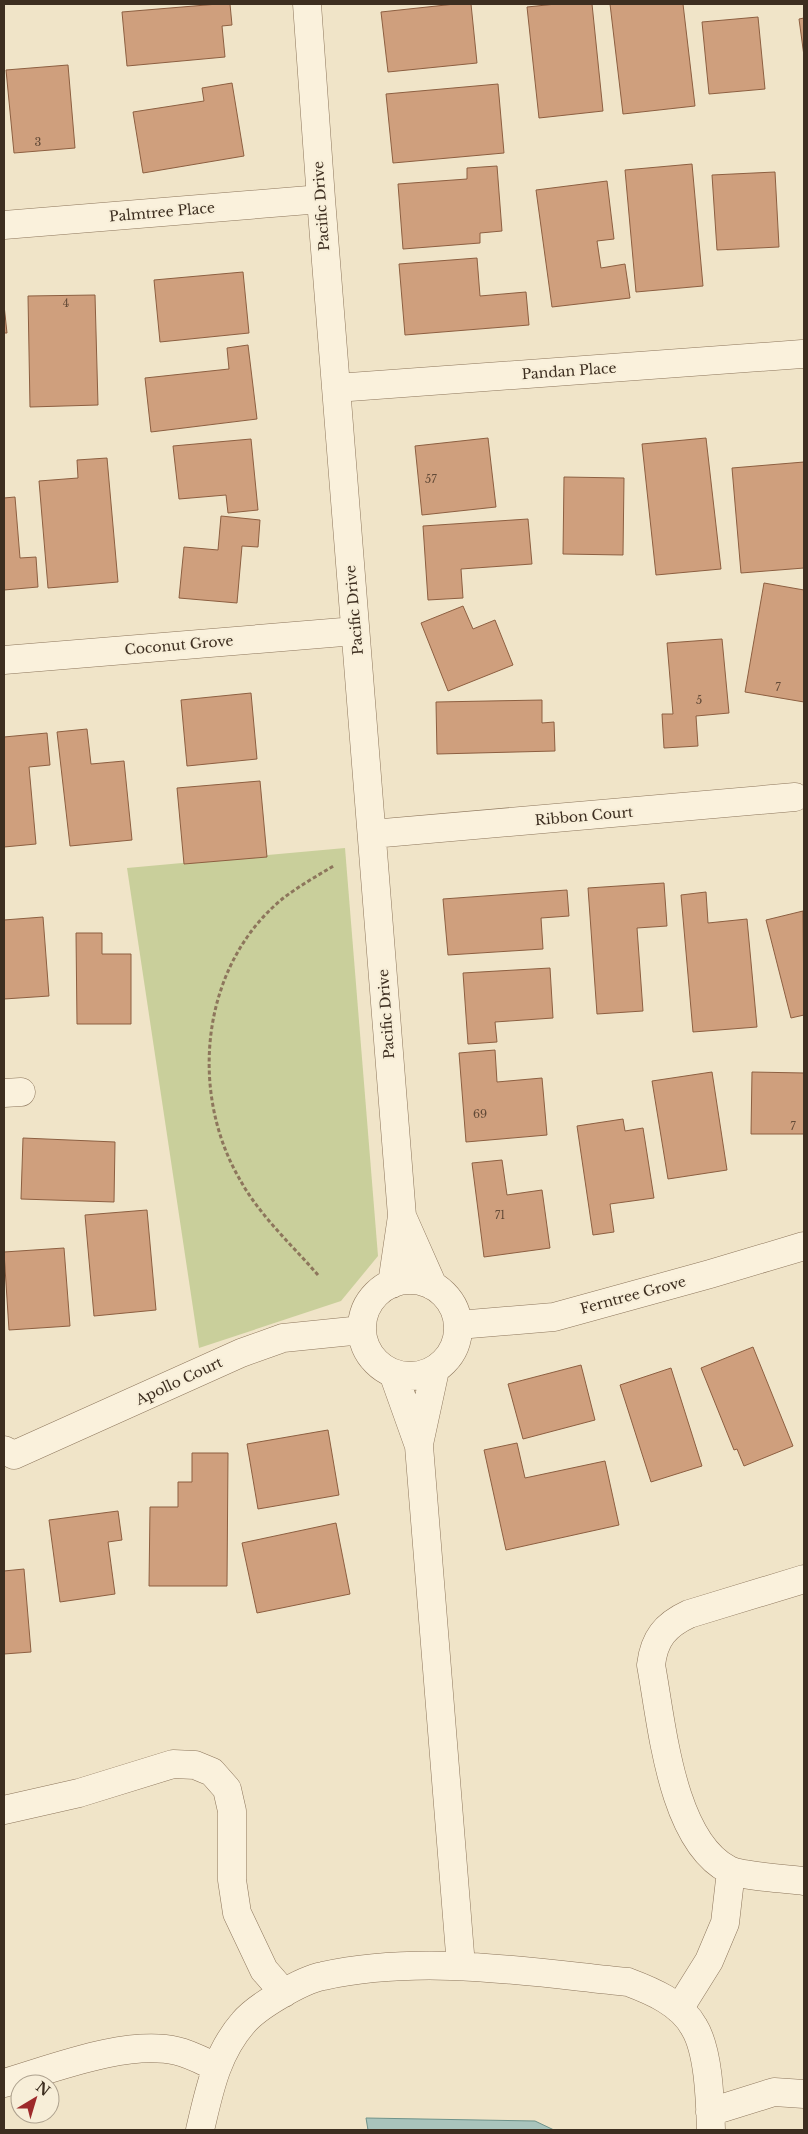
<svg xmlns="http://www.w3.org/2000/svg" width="808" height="2134" font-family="'Libre Baskerville',serif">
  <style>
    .green { fill: #c9cf9b }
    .water { fill: #a9c4bc; stroke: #6f938a }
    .building { fill: #cf9f7d; stroke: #8d5f41 }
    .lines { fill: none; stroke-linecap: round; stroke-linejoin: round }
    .minor-casing { stroke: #8d765c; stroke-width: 29 }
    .path { stroke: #8d765c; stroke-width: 3; stroke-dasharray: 4 2.5; stroke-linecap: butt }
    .minor { stroke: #faf1dc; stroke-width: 28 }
    .labels { text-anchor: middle; stroke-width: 4; stroke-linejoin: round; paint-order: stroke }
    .number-label { font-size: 11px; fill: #624a37 }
    .street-label { font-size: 14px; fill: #3d2e20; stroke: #f7eed8 }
  </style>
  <rect width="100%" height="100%" fill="#f0e4c8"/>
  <path class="green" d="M345,848L378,1256L341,1301L199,1348L127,868Z"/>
  <path class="water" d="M366,2118L535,2121L554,2130H368Z"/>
  <path class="building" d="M218,4H230L232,25L222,26L225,57L127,66L122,12Z
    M455,4H471L477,63L388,72L381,12Z
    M556,4H592L603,111L539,118L527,7Z
    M610,4H683L695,106L623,114Z
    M758,17L765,89L709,94L702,22Z
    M804,18V56L799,19Z
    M68,65L75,148L14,153L6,70Z
    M232,83L244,156L143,173L133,112L204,101L202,88Z
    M498,84L504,153L393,163L386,94Z
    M692,164L703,286L636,292L625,170Z
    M497,166L502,231L480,233V243L403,249L398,184L467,179V168Z
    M775,172L779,247L717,250L712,175Z
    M607,181L614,239L597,241L601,268L625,264L630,298L552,307L536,190Z
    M477,258L480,296L526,292L529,325L405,335L399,264Z
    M243,272L249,333L160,342L154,280Z
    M95,295L98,405L30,407L28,296Z
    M4,305L7,333H4Z
    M248,345L257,419L151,432L145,378L229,369L227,348Z
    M488,438L496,507L422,515L415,446Z
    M706,438L721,569L656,575L642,444Z
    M251,439L258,510L228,513L226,495L179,499L173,446Z
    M107,458L118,582L48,588L39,481L78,478L77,460Z
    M804,462V568L741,573L732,468Z
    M564,477L624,478L623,555L563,554Z
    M15,497L20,558L36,557L38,587L4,590V498Z
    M221,516L260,520L258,547L242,546L237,603L179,598L184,547L218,550Z
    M528,519L532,564L461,569L463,598L428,600L423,526Z
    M764,583L804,590V702L745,692Z
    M463,606L473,629L495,620L513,665L448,691L421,623Z
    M722,639L729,713L696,716L698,746L664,748L662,714H673L667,643Z
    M251,693L257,759L187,766L181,700Z
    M542,700V723L554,722L555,751L437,754L436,702Z
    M87,729L91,764L124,761L132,840L70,846L57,732Z
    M47,733L50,765L29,767L36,844L4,847V737Z
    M260,781L267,857L184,864L177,788Z
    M664,883L667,926L637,928L643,1011L597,1014L588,888Z
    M567,890L569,916L541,918L543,949L448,955L443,899Z
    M706,892L708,923L747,919L757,1027L693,1032L681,895Z
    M803,911L804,1015L791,1018L766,920Z
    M43,917L49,996L4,999V920Z
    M76,933H102V954H131V1024H77Z
    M550,968L553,1018L495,1022L497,1042L468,1044L463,973Z
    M495,1050L497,1082L542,1078L547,1135L466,1142L459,1053Z
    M712,1072L727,1170L668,1179L652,1081Z
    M752,1072L804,1073V1134H751Z
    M623,1119L625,1131L643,1128L654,1198L610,1204L614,1232L593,1235L577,1126Z
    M23,1138L115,1142L114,1202L21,1199Z
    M502,1160L507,1195L542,1190L550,1248L484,1257L472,1163Z
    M147,1210L156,1310L94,1316L85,1215Z
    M64,1248L70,1326L9,1330L4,1252Z
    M753,1347L793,1446L744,1466L737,1449L734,1450L701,1368Z
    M581,1365L595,1420L523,1439L508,1384Z
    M671,1368L702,1466L651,1482L620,1385Z
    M328,1430L339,1495L258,1509L247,1444Z
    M517,1443L525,1478L605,1461L619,1525L506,1550L484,1450Z
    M192,1453H228L227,1586H149L150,1507H178V1482H192Z
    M118,1511L122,1540L108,1542L115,1594L60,1602L49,1520Z
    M336,1523L350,1594L257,1613L242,1543Z
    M24,1569L31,1652L4,1654V1571Z"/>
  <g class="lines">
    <defs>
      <path id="minor" d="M307,4L321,199L402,1216L392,1284
        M4,225L321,199
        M336,388L802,354
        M4,660L355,631
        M372,834L795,797
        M4,1093L21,1092
        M402,1216L433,1286
        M362 1328a48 48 0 1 1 96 0a48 48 0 1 1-96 0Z
        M458,1325L554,1317L710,1274L804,1246
        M393,1373L419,1446L461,1966
        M419,1444L435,1370
        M4,1450L14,1455L241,1353L283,1338L362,1330
        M804,1579L689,1614C665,1625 654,1639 651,1665C662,1724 671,1840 729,1870C740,1876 788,1879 804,1881
        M4,1810L79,1793L173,1764L195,1765L212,1772L227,1789L232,1811V1880L237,1913L264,1970L284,1993
        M679,2009L709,1961L725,1923L731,1871
        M4,2083C52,2069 127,2039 177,2051C190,2054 203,2061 216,2067
        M710,2112L774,2092L804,2094
        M200,2130C209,2092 216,2054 243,2023C257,2006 302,1980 323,1976C423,1954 528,1972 628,1982C652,1991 681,2003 694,2027C709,2051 710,2102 711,2130"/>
    </defs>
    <use href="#minor" class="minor-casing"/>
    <path class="path" d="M318,1275C291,1244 259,1215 239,1178C189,1091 201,967 281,900C297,887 317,876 335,865"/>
    <use href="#minor" class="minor"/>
  </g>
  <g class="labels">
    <g class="number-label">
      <text x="38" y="146">3</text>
      <text x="66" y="307">4</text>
      <text x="431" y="483">57</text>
      <text x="778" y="691">7</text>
      <text x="699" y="704">5</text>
      <text x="480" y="1118">69</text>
      <text x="793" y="1130">7</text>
      <text x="500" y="1219">71</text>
    </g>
    <g class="street-label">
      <text transform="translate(321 206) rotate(-94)" y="5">Pacific Drive</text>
      <text transform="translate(162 212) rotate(-5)" y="5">Palmtree Place</text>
      <text transform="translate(569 371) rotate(-4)" y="5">Pandan Place</text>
      <text transform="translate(354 610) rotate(-95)" y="5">Pacific Drive</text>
      <text transform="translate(179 645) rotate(-5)" y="5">Coconut Grove</text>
      <text transform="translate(584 816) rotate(-5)" y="5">Ribbon Court</text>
      <text transform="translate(386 1014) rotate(-94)" y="5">Pacific Drive</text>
      <text transform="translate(633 1295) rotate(-15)" y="5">Ferntree Grove</text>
      <text transform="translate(179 1381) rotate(-25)" y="5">Apollo Court</text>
    </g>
  </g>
  <rect width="808" height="2134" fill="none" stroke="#3d2e20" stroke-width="10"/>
  <g transform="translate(35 2099) rotate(38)"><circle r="24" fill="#f7eed8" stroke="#ada18e"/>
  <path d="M0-4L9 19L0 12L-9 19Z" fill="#9e2a2b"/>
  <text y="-8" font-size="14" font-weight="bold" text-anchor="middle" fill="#3d2e20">N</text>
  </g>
</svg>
